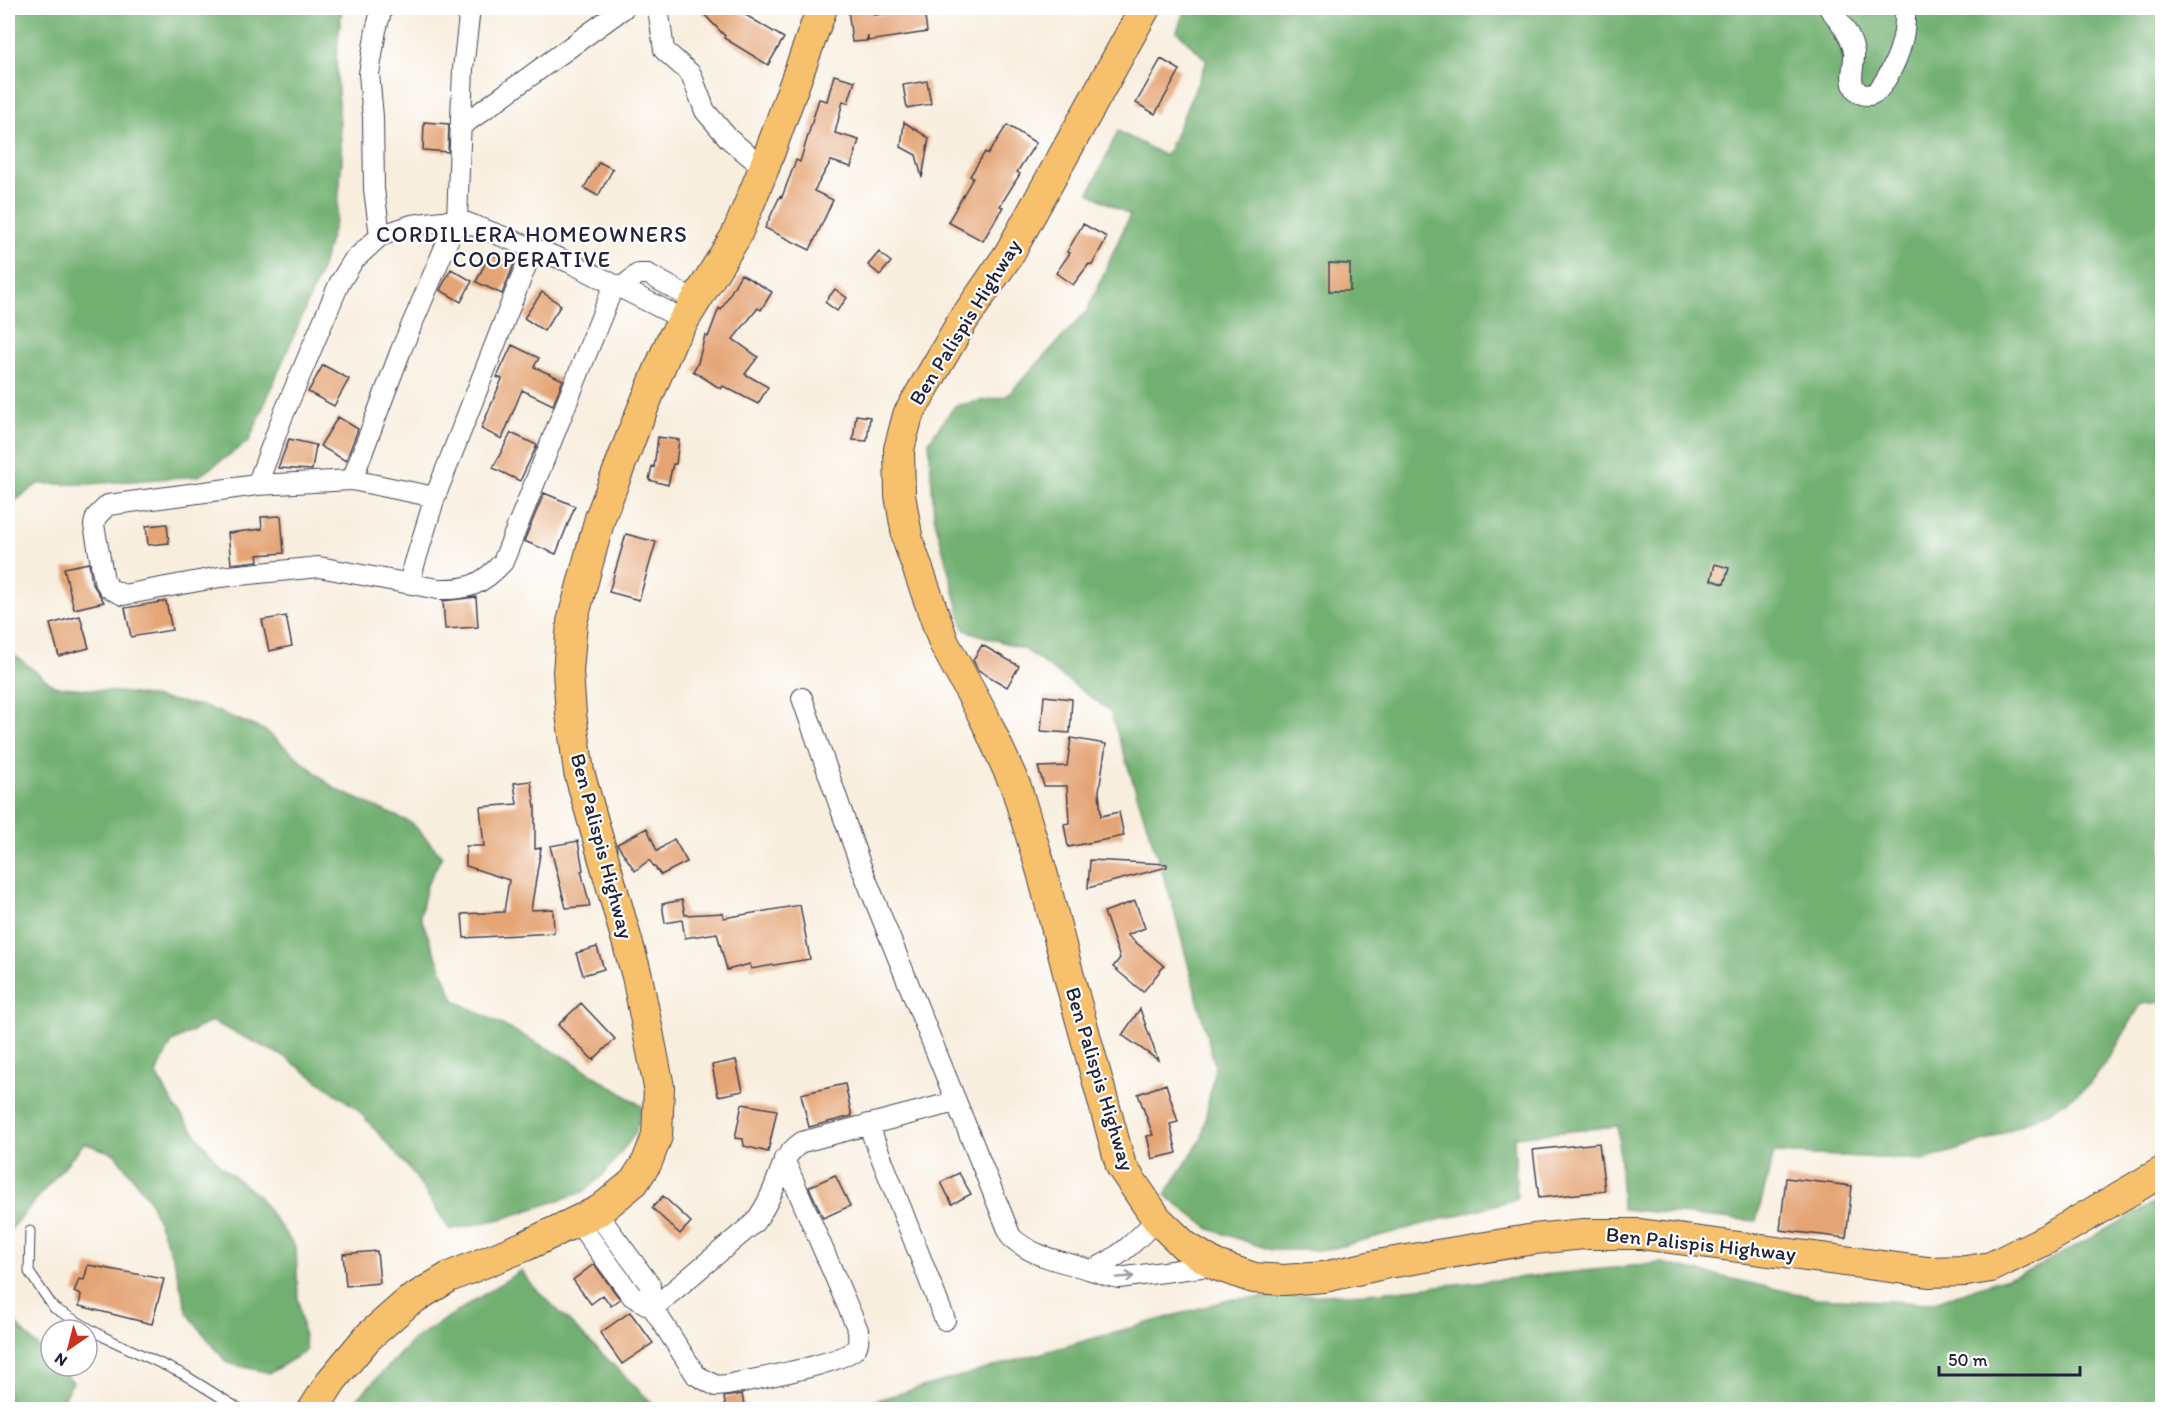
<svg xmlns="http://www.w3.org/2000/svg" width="2170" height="1417" font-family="Itim,sans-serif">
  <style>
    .forest { fill: #72b071; stroke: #4a6956; stroke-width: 1.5 }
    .building { fill: #e4a474 }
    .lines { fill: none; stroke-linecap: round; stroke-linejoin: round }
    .lane-casing { stroke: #424153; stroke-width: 11 }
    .street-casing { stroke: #424153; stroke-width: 22 }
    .primary-casing { stroke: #424153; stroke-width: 32 }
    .lane { stroke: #fff; stroke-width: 9 }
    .street { stroke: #fff; stroke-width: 20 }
    .primary { stroke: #f7c06c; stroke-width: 30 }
    .oneway { stroke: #9c9ca7 }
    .labels { text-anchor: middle; stroke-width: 4.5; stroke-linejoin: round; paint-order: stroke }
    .street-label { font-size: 21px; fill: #22223b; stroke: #fff }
    .neighbourhood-label { font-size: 22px; letter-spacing: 1.5px; fill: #22223b; stroke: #fff }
  </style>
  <rect width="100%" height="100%" fill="#fff"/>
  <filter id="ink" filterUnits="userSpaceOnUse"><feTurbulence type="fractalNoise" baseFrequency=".0167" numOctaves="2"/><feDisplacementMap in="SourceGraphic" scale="12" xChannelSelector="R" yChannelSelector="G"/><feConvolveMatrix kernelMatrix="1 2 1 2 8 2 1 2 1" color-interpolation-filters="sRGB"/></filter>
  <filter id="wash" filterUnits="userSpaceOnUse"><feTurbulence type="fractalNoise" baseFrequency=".008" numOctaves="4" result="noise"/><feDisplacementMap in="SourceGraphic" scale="24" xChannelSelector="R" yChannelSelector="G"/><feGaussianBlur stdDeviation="1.35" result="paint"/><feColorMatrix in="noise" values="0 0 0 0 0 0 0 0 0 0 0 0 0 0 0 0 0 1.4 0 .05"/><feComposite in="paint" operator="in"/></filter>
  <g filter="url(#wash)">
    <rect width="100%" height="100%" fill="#f8eede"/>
    <path class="forest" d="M8,8H342L336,58L342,160L337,216L319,276L249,441L199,476L89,484H38L8,506Z
      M1185,8H2162V1002L2141,1004L2113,1052L2088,1086L2057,1107L1988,1140L1925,1160L1774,1153L1756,1221L1622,1209L1618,1126L1514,1137L1517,1199L1327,1250H1271L1210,1229L1165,1195L1202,1138L1215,1066L1171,899L1110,711L1024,649L964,630L934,516L929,441L955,406L1007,396L1087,311L1130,215L1089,193L1118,131L1166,156L1207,61L1177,31Z
      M8,650L54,686L128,693L207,707L266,731L335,789L412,823L442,856L427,885L420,916L454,1000L570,1060L642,1106L635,1134L605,1173L583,1192L505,1218L450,1230L413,1173L357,1109L285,1057L211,1021L172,1042L156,1074L175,1107L220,1165L258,1196L296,1248L298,1298L306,1351L270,1373L227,1363L188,1314L174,1261L149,1199L115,1154L84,1143L8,1233Z
      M2162,1199V1409H845L1232,1299L1368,1293L1662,1263L1816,1298L1931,1303L2031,1270Z
      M522,1270L528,1281L658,1409H352L356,1400L414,1339Z
      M8,1309L13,1321L51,1360V1366H57L73,1382L58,1407L53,1409H8Z"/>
    <g id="blocks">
      <path class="building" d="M698,8H734L784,38L768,65L724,38L725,36Z
        M848,8H876L874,15L924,9L927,32L868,41V36L866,41L852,42Z
        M1161,59L1180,70L1155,114L1136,103Z
        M834,75L855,81L848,103L843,101L835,133L859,140L851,167L831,161L814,191L833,200L810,250L765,228L780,196L782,197L796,160L800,162L819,99L827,101Z
        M927,81L931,104L907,108L903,85Z
        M424,122L449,124L448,152L423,150Z
        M904,122L929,138L922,178L916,155L901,147Z
        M1007,125L1036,143L1017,172L1020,174L1000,206L1003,207L983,241L948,222L973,178L970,176L985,152L988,154Z
        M599,162L613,169L598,196L584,188Z
        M1083,224L1107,237L1092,265L1089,264L1073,285L1056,273L1070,253L1067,252Z
        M879,252L891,262L880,275L868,265Z
        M490,253L514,264L502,294L476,282Z
        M1329,263L1350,264V291H1329Z
        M451,269L472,281L461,302L440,290Z
        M741,274L772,292L761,310L758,308L733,339L758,357L745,374L768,387L758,404L723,386L721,389L693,371L698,363L705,335L708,337L719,308L721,310Z
        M835,289L847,298L837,311L825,302Z
        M542,292L561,305L544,331L524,318Z
        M512,345L539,358L534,367L563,380L553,405L522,390L502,439L481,429L502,379L497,377Z
        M323,365L349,379L334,406L308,392Z
        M856,415L870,417L867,441L853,440Z
        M338,417L358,429L346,461L320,446Z
        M511,433L537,445L520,481L493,468Z
        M658,437L679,440L676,464H673L668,485L649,480L652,466L654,467Z
        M289,439L316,445L312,470L278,468Z
        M544,493L575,506L556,554L524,541Z
        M281,516L284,553L257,555L258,561L231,564L228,533L262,529L261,517Z
        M167,524L169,543L148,545L146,526Z
        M626,534L656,542L639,600L609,592Z
        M89,563L92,583L104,602L74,609L64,568Z
        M1715,564L1729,568L1724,584L1711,580Z
        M476,597L478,627L445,629L443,601Z
        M166,601L172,630L131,637L125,608Z
        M80,616L89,648L59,656L50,624Z
        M286,616L292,646L269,651L262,620Z
        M982,645L1019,666L1007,687L978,670L973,660Z
        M1044,696L1072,699L1070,733L1041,731Z
        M1071,738L1106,744L1099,791L1101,816L1119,812L1124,836L1068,847L1064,824L1069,823L1067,786H1044L1038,767L1067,766Z
        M531,781L535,807V849L541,848L531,910L553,909L554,933L464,938L462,914L504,912L509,880L466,866V846H484L480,807L517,804L514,783Z
        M647,828L657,851L674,839L687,862L661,875L649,860L635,871L617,844Z
        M578,841L583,870L581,871L590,906L566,908L550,846Z
        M1090,860L1167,864V867L1088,888Z
        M682,900L685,915L723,913L724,918L800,905L810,959L751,969L750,964L727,970L717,933L685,938L682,920L665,923L662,904Z
        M1135,901L1145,928L1127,935L1164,966L1143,992L1113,967L1120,958L1104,912Z
        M597,947L604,969L583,975L576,953Z
        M581,1003L615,1039L593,1060L558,1025Z
        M1140,1009L1158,1060L1122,1035Z
        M736,1060L743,1091L718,1096L712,1065Z
        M845,1084L852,1116L809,1127L801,1094Z
        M1166,1084L1178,1122L1170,1124L1177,1153L1152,1159L1147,1136L1153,1135L1138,1094Z
        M742,1104L777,1110L768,1152L744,1146L743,1139L735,1138Z
        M1599,1143L1605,1191L1539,1198L1533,1150Z
        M959,1173L971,1194L952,1204L941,1182Z
        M835,1175L850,1206L823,1218L809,1187Z
        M1786,1178L1852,1186L1846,1238L1780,1230Z
        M663,1196L691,1222L680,1234L652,1208Z
        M377,1251L380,1283L346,1286L343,1254Z
        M594,1264L620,1299L611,1306L603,1295L591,1304L573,1280Z
        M88,1265L164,1279L152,1324L79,1306L81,1295L74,1292L79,1279L84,1280Z
        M630,1312L653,1343L622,1364L600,1333Z
        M742,1394L745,1410H726L724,1397Z"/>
    </g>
  </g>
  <g filter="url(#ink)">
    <use href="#blocks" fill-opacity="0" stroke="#424153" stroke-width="1.5"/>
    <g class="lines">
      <defs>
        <path id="lane" d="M30,1231L29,1272L54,1308L104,1337L183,1374L241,1410"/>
        <path id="street" d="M658,8L664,50L691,74L705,111L729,139L764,168
          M1829,8C1839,20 1851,35 1854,52C1855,63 1850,74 1853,84C1855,89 1858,93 1862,94C1876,99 1883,84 1889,74C1901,52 1906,33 1905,8
          M460,127L624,8
          M380,236L374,189L373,117L369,74L376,30L382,8
          M533,248L435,497L352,480L257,485L108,505L96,517L94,525L104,580L109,588L123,595L220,577L319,567L438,589C468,590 482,585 503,562L614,285
          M621,288L638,274H648L696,301
          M352,480L401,350L457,219L463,69L470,8
          M257,485L282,418L339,284L353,261L380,236L412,225L457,219L569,262L683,319
          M409,582L435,497
          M802,698L860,864L1011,1237C1034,1258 1062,1261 1091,1270C1101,1273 1108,1276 1119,1278L1216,1265
          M868,1124L945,1320
          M596,1212L650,1285V1305
          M577,1221L632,1296L653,1308L696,1375L716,1386L727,1385C750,1380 844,1364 856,1348C860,1342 858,1336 858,1330L784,1159
          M1092,1270C1119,1258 1137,1240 1157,1219
          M653,1308L754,1223C762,1213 768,1202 773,1190C782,1169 782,1156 802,1142L955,1102"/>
        <path id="primary" d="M1145,8L1009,254L962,322L908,415L899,449L900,495L908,541L944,643L984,717L1016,787L1042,872L1072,988L1121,1166L1157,1219L1185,1246L1216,1265L1254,1278L1284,1280L1324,1277L1383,1264L1534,1239L1584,1234H1640L1928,1272L1966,1271L1991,1267L2047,1239L2162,1172
          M313,1410L332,1380L367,1338L408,1302L449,1277L525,1246L600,1210L634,1182L647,1162L657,1136L659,1087L637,976L579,772L571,714L568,672L572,622L600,518L633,432L671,341L736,236L764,168L822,8"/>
      </defs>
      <use href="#lane" class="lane-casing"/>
      <use href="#street" class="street-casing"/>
      <use href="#primary" class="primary-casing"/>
      <use href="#lane" class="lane"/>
      <use href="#street" class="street"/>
      <use href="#primary" class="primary"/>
    </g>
    <defs><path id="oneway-shaft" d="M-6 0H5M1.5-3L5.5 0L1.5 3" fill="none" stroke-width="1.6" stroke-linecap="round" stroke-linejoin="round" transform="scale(1.5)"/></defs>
    <use class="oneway" href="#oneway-shaft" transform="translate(1125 1277) rotate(-4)"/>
  </g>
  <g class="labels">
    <g class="street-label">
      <text transform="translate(965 322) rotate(-58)" y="7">Ben Palispis Highway</text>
      <text transform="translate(602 846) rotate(75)" y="7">Ben Palispis Highway</text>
      <text transform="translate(1100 1079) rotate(73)" y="7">Ben Palispis Highway</text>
      <text transform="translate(1701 1244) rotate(6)" y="7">Ben Palispis Highway</text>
    </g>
    <g class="neighbourhood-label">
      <text x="532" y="242">CORDILLERA HOMEOWNERS<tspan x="532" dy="25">COOPERATIVE</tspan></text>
    </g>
  </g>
  <rect width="2170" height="1417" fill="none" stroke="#fff" stroke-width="30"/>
  <g transform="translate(69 1348) rotate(215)"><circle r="28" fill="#ffffff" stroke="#a7a7b1" stroke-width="1.5"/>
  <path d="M0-4.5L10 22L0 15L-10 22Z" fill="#c8321e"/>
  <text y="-9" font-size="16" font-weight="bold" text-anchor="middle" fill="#22223b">N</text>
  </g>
  <path d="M1939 1366v9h141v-9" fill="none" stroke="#22223b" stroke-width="3"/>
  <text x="1948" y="1366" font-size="18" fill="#22223b" stroke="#ffffff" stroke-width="4.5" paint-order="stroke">50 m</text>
</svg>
